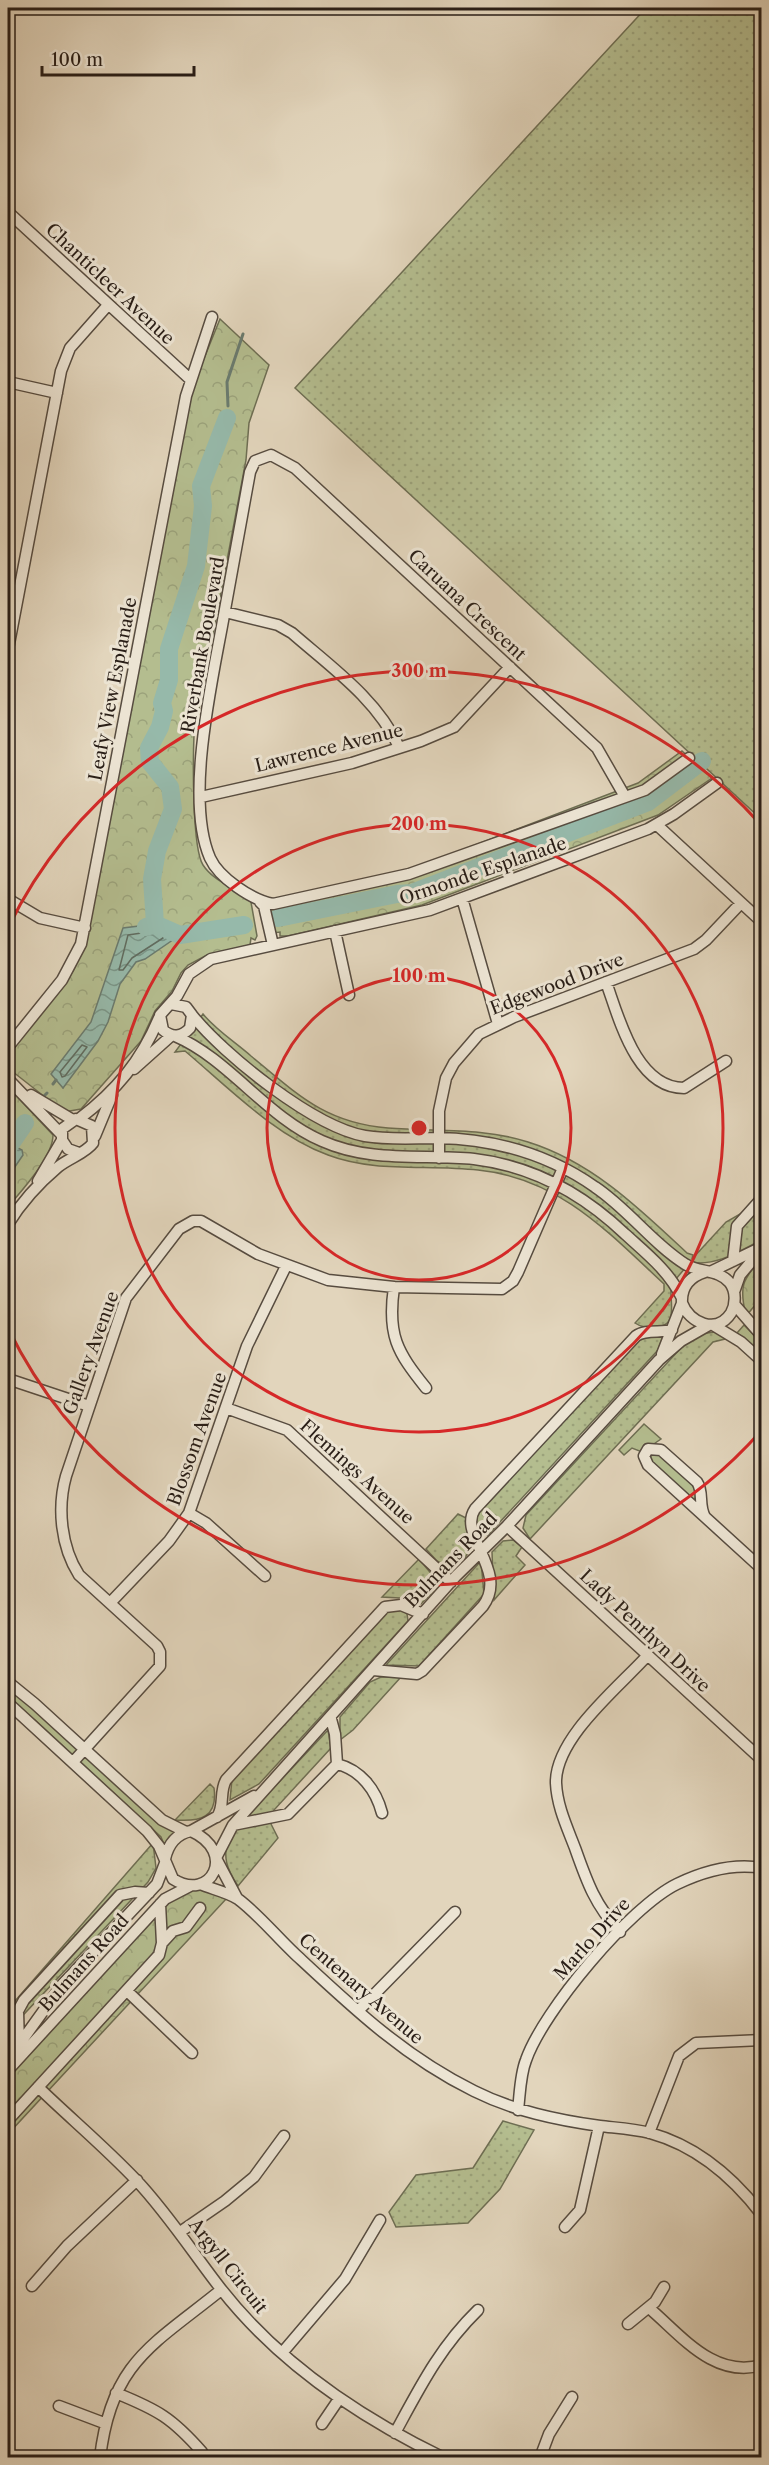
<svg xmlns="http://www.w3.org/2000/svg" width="769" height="2465" font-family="'Libre Caslon Text',serif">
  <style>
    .grass { fill: url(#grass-dots); stroke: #6e6e53; stroke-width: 1.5 }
    .forest { fill: url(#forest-crowns); stroke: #6e6e53; stroke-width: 1.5 }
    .garden { fill: #b4bd8f; stroke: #6e6e53; stroke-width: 1.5 }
    .water { fill: url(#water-waves); stroke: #6a7b6f; stroke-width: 1.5 }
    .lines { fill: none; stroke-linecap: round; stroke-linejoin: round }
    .shore { stroke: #606c60; stroke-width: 1.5 }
    .stream { stroke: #6a7b6f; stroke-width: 3 }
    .river { stroke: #96b9aa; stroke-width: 18 }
    .minor-casing { stroke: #574c40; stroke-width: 13 }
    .minor { stroke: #ece4d3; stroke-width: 10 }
    .ring { fill: none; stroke: #d62828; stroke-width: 3 }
    .labels { text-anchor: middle; stroke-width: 6; stroke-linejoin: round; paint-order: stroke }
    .street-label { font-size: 18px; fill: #291e17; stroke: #ece4d3 }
    .centre { fill: #d62828; stroke: #ece4d3; stroke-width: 3 }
    .ring-label { font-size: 18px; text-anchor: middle; font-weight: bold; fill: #d62828; stroke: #ece4d3; stroke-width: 6; stroke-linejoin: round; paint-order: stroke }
  </style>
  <defs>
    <pattern id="grass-dots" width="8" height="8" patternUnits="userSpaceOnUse" patternTransform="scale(1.5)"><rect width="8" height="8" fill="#b4bd8f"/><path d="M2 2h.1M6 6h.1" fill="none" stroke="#9ba27b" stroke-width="1.8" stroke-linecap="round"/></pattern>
    <pattern id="forest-crowns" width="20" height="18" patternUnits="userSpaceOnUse" patternTransform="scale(1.5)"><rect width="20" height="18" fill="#b4bd8f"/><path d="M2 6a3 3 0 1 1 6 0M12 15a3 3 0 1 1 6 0" fill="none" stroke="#9ba27b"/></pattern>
    <pattern id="water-waves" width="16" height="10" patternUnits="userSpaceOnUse" patternTransform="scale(1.5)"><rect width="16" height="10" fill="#96b9aa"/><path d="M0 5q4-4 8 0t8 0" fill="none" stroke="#7a9689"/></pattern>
  </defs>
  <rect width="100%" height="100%" fill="#e2d5bc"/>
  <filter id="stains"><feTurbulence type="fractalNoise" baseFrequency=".00333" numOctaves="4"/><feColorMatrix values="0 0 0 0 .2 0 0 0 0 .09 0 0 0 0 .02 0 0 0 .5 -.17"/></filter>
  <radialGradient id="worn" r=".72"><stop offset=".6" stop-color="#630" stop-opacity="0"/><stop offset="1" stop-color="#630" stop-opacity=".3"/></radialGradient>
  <path class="grass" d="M646,8H761V819L295,388Z
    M203,1014C216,1030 235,1042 251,1056C297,1094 325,1123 388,1128C435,1132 482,1127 528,1142C592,1162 639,1208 687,1253L693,1255L692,1259L726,1222L761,1202V1240C740,1251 715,1267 690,1262C685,1270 672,1280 671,1289C670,1305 679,1329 652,1327C645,1327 641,1327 635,1323L664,1291V1284C608,1232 559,1178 478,1170C428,1164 375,1173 328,1155C274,1135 229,1088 185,1051L175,1052Z
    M716,1332L726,1337L725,1339L713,1342L530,1539L523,1528L526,1515L680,1349L698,1334Z
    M644,1335L663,1336L658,1350L488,1535L478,1536L475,1516Z
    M458,1514L466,1518L471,1549L458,1567L452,1569L437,1561L426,1549Z
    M513,1540L522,1547L516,1556L525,1565L494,1600L492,1552L503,1541Z
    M419,1559L434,1577L437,1587L421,1604L400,1598L382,1597Z
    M481,1561L484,1594L419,1666L386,1665Z
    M401,1609L407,1614L408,1621L259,1784L230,1800L232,1779L387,1610Z
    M381,1677H401L353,1730L340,1740V1717L370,1682Z
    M328,1730L331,1748L274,1810L271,1824L278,1838L238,1886C226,1868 223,1858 228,1836Z
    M210,1784L214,1788C218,1817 201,1822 175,1820Z
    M153,1843L156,1868L148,1882L12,2027L19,2045L8,2060V2009Z
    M503,2121L534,2130L500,2189L468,2223L396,2227L389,2212L416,2175L473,2168Z"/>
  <path class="forest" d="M220,319L269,365L249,423L246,460L194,735C193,759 192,848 203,865C214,882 237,888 251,902L257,936L255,940L251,938L250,945L207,955L188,965L181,973L172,991L155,1011L141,1041L81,1109L64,1112L8,1068V1052L73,971L82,952L190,393Z
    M682,751L712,778L658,815L422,905L288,936H280V932L273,933L266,908L412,869L638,783Z
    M8,1087L53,1135C53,1157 22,1190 8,1207Z
    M761,1259V1298L746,1316C739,1287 742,1280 761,1259Z
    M213,1881L227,1898L8,2134V2071L163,1905L187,1889Z"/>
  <path class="garden" d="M744,1325L761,1342V1355L737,1333Z
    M644,1424L661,1439L642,1452L632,1448L624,1455L619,1450Z
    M653,1454H659L697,1489L695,1499L692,1500L650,1464V1457Z
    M8,1688L16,1693L178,1833L165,1847L161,1837L35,1720L8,1699Z"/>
  <path class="water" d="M155,924L180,935L145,959L136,962L120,984L108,1022L98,1041L63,1088L51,1074L91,1022L123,928Z
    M12,1145L22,1150L23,1155L8,1177V1147Z"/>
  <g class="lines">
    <path class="shore" d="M155,931L163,934V938L132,958L123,970H119L128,935Z
      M82,1045L87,1047L65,1076L62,1077L60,1072Z"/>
    <path class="stream" d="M228,406L227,382L243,334
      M53,1084L56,1080
      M44,1096L47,1093"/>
    <path class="river" d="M278,918L397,894L412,893L648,802L702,761
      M155,924L180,935L244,925
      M146,927L155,924L152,879L157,851L173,809L170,787L150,762L149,748L160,727L164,711L162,703L169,680V649L196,566L203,506L201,486L227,418
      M8,1148L25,1123"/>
    <defs>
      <path id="minor" d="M8,212L191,380
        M8,382L57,393
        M225,612L278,625L292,633C331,667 377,699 399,747
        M8,649L61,371L70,348L108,305
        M624,795L597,748L295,468L271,455L255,461L250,472C241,519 233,567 224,615C213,678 184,798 210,858C219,878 252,900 273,904L409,874L645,790L689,758
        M201,797L352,763L421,741L454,727L510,667
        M657,825L762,922
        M462,898L498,1024
        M8,899L40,918L85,928
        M260,902L264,906L273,945
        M335,931L349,995
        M606,982C619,1018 636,1088 684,1088L726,1061
        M171,1004L186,1007L192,1015L190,1028C182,1037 172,1038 163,1030L160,1015L177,996L189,974L211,959L430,910L648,829L674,814L717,783
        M192,1015C224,1055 314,1127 365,1136C389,1140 413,1138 437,1138C495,1139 548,1154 595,1187C628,1209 652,1243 685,1264C699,1273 719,1269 730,1283C736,1291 736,1304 731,1313C717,1335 689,1323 682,1303C681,1287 689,1277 705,1272
        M175,1036C229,1059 266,1117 322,1141C371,1163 423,1154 474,1159C533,1166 583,1194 625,1234C647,1254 669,1271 682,1298
        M8,1047L62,980L81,944L186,396L212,317
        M134,1069L172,1035
        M8,1079L61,1134
        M31,1095L73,1120
        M79,1119C116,1091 141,1061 159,1018
        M95,1136L112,1095
        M439,1158V1111L446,1078L454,1063L479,1034L514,1017L694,949L706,940L741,903
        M38,1181L62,1140
        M8,1224C21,1203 39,1183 58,1167C69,1158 86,1153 93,1143L92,1126L76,1119L62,1129V1140L68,1149L79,1153
        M733,1261L737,1226L762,1198
        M710,1272L762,1247
        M394,1287C387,1335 397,1352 426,1388
        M734,1292L740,1275L761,1250
        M734,1304L762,1336
        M713,1325L741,1342L762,1361
        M662,1354L682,1303
        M8,1379L89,1406
        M226,1408L287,1430L451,1582
        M189,1513L206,1523L265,1576
        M705,1517C698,1505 704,1492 697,1482L661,1450L648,1449L644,1456L648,1465L762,1569
        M507,1526L762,1760
        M110,1603L169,1541L189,1513L247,1346L286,1266
        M373,1670L417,1674L422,1671L483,1606C509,1571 457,1535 475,1509L636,1336C645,1329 660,1333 672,1330
        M8,1682L35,1704L162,1820L186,1832
        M8,1703L147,1831L159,1846L173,1879C211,1903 238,1852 191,1831C176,1834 168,1845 165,1859
        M73,1762L160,1666V1652L157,1646L79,1575C61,1547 57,1508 66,1476L126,1298L179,1229L193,1221H201L258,1254L328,1280L394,1287L502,1289L513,1281L518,1272L563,1168
        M337,1764C361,1770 376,1790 382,1813
        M217,1817C225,1806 219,1792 226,1780L385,1607L401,1605L423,1614
        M233,1825L288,1814L337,1764L335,1734L331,1719
        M191,1831L254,1796
        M217,1856L233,1825L456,1576L507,1526L659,1360L681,1341L709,1325
        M217,1860L237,1898
        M200,1884C212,1889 227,1892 238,1899C258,1914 276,1936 294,1953C351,2006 403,2056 474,2091C514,2111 557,2120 600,2126C617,2128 634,2129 650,2133C697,2146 733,2177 762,2215
        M620,1932C595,1905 587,1882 575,1848C567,1827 557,1806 556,1783C555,1738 619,1687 647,1656
        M162,1943L173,1931L186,1927L200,1908
        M127,1991L192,2053
        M358,2011L455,1912
        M19,2045L18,2011L24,2000L120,1895L135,1892L149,1893
        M8,2060L62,1985L157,1884L165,1863
        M8,2070L165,1899L190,1886
        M38,2087C70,2118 106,2148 137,2181C168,2214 193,2253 221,2289C279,2363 359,2417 444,2458
        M518,2110C520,2094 520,2075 526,2060C543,2011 630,1907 677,1884C702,1872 733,1863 762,1868
        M8,2120L159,1955L162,1943L160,1904
        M649,2133L679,2056L696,2043L762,2040
        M565,2227L580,2210L599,2126
        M180,2232L225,2201L254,2177L284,2136
        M762,2235V2238
        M32,2286L67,2246L137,2180
        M649,2308C682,2336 714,2379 762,2365
        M628,2324L655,2302L664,2287
        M282,2353L345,2279L380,2220
        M116,2393C158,2410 172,2418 202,2452
        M59,2406L104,2423
        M322,2424L339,2399
        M395,2433C420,2387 440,2347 478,2310
        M100,2458C111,2362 153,2345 221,2290
        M540,2458L549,2434L572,2397"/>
    </defs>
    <use href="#minor" class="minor-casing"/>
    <use href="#minor" class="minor"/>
  </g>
  <g class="ring">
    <circle cx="419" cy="1128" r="152"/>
    <circle cx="419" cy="1128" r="304"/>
    <path d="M761 1431A457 457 0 0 1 8 1328M8 928A457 457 0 0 1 761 825"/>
  </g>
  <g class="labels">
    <g class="street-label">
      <text transform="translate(110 284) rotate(43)" y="6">Chanticleer Avenue</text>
      <text transform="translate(467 605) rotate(43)" y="6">Caruana Crescent</text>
      <text transform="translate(203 645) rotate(-80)" y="6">Riverbank Boulevard</text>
      <text transform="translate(113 689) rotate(-79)" y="6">Leafy View Esplanade</text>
      <text transform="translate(329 748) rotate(-14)" y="6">Lawrence Avenue</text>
      <text transform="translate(483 871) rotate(-19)" y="6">Ormonde Esplanade</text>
      <text transform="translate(557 984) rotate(-21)" y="6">Edgewood Drive</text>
      <text transform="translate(91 1353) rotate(-70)" y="6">Gallery Avenue</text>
      <text transform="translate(197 1439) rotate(-70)" y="6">Blossom Avenue</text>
      <text transform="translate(357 1472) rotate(42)" y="6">Flemings Avenue</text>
      <text transform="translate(451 1560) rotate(-46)" y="6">Bulmans Road</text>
      <text transform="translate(645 1631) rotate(43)" y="6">Lady Penrhyn Drive</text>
      <text transform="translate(592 1939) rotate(-48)" y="6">Marlo Drive</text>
      <text transform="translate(84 1963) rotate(-48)" y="6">Bulmans Road</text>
      <text transform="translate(361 1989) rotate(41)" y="6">Centenary Avenue</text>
      <text transform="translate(228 2266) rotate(52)" y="6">Argyll Circuit</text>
    </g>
  </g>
  <circle cx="419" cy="1128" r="9" class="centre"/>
  <g class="ring-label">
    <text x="419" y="677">300 m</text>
    <text x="419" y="830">200 m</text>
    <text x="419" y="982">100 m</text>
  </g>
  <rect width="769" height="2465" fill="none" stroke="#e2d5bc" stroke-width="30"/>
  <rect x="9" y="9" width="751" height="2447" fill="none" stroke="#291e17" stroke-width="3"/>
  <rect x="15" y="15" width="739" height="2435" fill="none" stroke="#291e17" stroke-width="1.5"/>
  <path d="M42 66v9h152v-9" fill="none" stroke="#291e17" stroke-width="3"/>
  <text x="51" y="66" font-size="18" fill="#291e17" stroke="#ece4d3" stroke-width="4.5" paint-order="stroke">100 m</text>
  <rect width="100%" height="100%" filter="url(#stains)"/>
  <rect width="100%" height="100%" fill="url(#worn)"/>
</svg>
